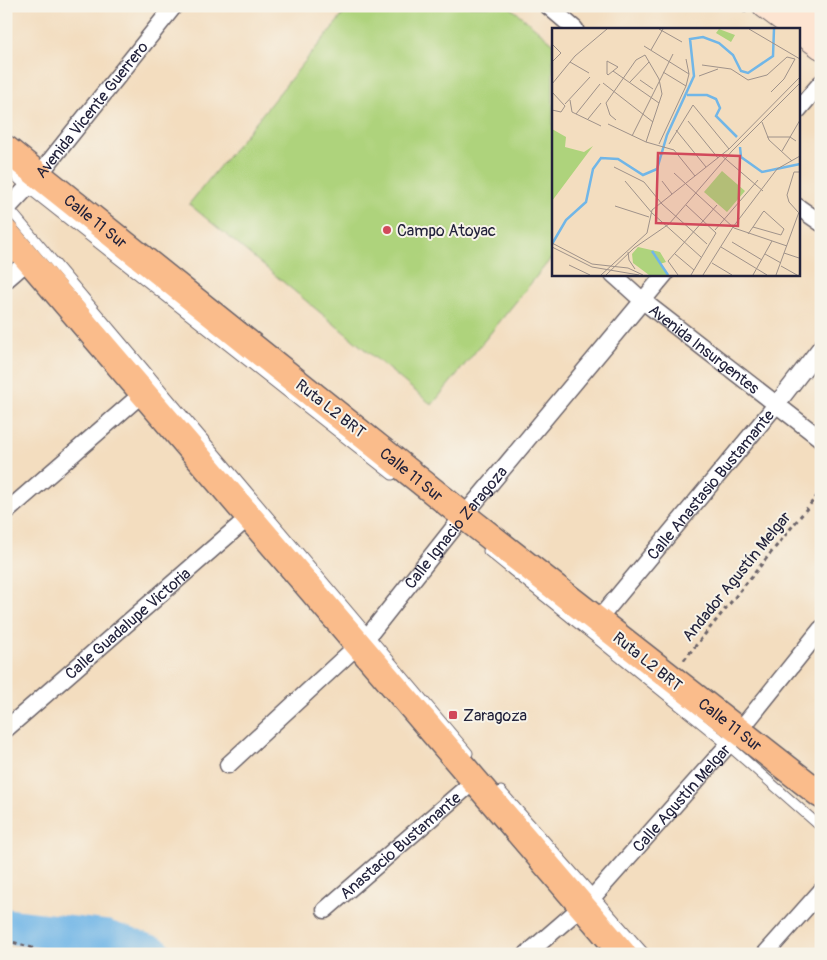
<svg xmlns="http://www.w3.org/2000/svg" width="827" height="960" font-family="Pangolin,sans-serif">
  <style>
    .green { fill: #aed37c; stroke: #687a5c }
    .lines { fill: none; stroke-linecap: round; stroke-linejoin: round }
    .river { stroke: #71b6e7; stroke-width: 35 }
    .service-casing { stroke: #6b6369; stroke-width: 11 }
    .minor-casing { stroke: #6b6369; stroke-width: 19 }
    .secondary-casing { stroke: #6b6369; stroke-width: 26 }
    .primary-casing { stroke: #6b6369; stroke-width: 29 }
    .path { stroke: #6b6369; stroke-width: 3; stroke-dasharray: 4 4; stroke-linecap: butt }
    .service { stroke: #fff; stroke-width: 9 }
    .minor { stroke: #fff; stroke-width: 16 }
    .secondary { stroke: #fde4d1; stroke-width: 24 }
    .primary { stroke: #fabc8b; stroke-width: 26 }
    .poi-dot { fill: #d1495b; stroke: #f7f3e8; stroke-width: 2 }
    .labels { text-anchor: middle; stroke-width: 4; stroke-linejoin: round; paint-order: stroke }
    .street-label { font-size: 16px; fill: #22223b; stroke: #f7f3e8 }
    .poi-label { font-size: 16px; fill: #22223b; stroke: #f7f3e8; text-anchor: start }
    .inset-river { fill: none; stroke: #71b6e7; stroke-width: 2.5 }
    .inset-road { fill: none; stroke: #9f928a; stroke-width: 1 }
    .view { fill: #d1495b; fill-opacity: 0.15; stroke: #d1495b; stroke-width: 2.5 }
    .inset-edge { fill: none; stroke: #22223b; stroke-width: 2.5 }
  </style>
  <rect width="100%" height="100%" fill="#f7f3e8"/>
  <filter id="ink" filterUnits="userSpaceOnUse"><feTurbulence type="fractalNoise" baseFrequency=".02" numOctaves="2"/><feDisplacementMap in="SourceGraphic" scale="10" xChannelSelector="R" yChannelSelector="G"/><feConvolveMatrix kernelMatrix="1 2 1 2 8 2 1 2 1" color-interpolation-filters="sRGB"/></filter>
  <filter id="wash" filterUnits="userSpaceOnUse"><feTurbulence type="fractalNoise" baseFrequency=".0096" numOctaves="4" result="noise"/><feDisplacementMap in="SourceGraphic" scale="20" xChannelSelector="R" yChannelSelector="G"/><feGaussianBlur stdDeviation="1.12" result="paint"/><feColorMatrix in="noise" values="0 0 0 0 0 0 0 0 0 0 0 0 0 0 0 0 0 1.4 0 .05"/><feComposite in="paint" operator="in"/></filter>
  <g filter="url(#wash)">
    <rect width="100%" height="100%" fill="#f3ddbf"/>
    <path class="green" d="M350,6H509L553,43V256L432,405L189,204Z"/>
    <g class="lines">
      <path class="river" d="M6,926L107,938L155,954"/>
    </g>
  </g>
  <g filter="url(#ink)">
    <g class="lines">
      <defs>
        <path id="service" d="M6,168L28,188L392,475
          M6,205L468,753
          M488,551L728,745L821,827
          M501,791L645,954"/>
        <g id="minor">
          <path d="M548,6L575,29"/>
          <path d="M798,110L821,83"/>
          <path d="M798,207L821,223"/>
          <path id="s1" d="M6,210L38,176L174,6"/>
          <path id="s2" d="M613,274L643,301L821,439"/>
          <path d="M6,280L29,260"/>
          <path d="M6,512L143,393"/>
          <path id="s3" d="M598,620L776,405L821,347"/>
          <path id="s4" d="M6,729L249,517"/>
          <path id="s5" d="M228,765L369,635L456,525L665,274"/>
          <path id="s6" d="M325,910L474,781"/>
          <path id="s7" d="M527,954L593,897L728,745L821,629"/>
          <path d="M765,954L821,891"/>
        </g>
        <path id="secondary" d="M765,6L796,29
          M793,6L821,26
          M798,30L821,47"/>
        <g id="primary">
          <path id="s8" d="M6,149L464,516L821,795"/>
          <path d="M6,233C212,473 418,714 623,954"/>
        </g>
      </defs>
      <use href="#service" class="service-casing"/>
      <use href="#minor" class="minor-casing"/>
      <use href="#secondary" class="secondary-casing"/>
      <use href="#primary" class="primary-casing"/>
      <path class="path" d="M738,6L746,12
        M684,660L821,491
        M6,940L32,948L40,954"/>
      <use href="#service" class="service"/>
      <use href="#minor" class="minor"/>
      <use href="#secondary" class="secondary"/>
      <use href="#primary" class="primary"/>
    </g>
  </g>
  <g class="poi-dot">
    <circle cx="387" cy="230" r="5"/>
    <rect x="448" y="710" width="10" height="10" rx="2.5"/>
  </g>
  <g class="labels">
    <g class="street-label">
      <text dy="6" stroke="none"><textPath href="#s1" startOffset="132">Avenida Vicente Guerrero</textPath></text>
      <text dy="6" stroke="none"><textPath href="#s8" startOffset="115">Calle 11 Sur</textPath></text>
      <text dy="6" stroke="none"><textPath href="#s2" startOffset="118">Avenida Insurgentes</textPath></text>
      <text transform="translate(331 408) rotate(38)" y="6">Ruta L2 BRT</text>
      <text dy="6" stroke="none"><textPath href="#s8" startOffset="520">Calle 11 Sur</textPath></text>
      <text dy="6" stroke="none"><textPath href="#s3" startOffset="176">Calle Anastasio Bustamante</textPath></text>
      <text dy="6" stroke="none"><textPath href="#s5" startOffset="330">Calle Ignacio Zaragoza</textPath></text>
      <text transform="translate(736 576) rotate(-51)" y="6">Andador Agustín Melgar</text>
      <text dy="6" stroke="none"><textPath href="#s4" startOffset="161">Calle Guadalupe Victoria</textPath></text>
      <text transform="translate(648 661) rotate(39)" y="6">Ruta L2 BRT</text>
      <text dy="6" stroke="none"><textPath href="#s8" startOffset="925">Calle 11 Sur</textPath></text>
      <text dy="6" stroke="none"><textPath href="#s7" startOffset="220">Calle Agustín Melgar</textPath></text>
      <text dy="6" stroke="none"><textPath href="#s6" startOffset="99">Anastacio Bustamante</textPath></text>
    </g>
    <g class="poi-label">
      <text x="397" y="236">Campo Atoyac</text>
      <text x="463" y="721">Zaragoza</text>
    </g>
  </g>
  <g transform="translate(552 28)">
    <rect width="248" height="248" fill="#f3ddbf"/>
    <path d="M167,1L183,7L179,14L164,5ZM0,101L14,109L13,119L32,124L41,118L0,173ZM170,143L193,163L175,184L152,164ZM86,219L108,224L114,234L108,236L117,247H97L81,235L80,226Z" fill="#aed37c"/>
    <path class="inset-river" d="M135,67H155L164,71L168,80L164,88L185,109M188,119L189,129L210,144L248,136M0,216L14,192L34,174L41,141L49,130L66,131L91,147L105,141L115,107L142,48L138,11L151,9L167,15L181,27L189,43L196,45L221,28L222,1M100,223L116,247"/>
    <path class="inset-road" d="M107,1L130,14M197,1L248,31M0,16L9,25L0,34M92,18L137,46M99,22L111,1M55,33L66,39L56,47L55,46ZM18,34L37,45M150,37L179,41L196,52L215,47L235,29L243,31L232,51L219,64M61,43L107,75M111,44L134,58M147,48L166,41M88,52L101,61M78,54L97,34M51,55L101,94M0,56L23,28L55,1M0,64L13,78L9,84L0,82M18,72L20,84L49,98M13,76L38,49M24,86L48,56M36,91L49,75M64,92L58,87L54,75L84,32L93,27L107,51L110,66L94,114M136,93L166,130M210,94L217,112L240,133M56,96L94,114L122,122L143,148M124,102L154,139M80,108L121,26M215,109H238L244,113M107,116L134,58L137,46L134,31M117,116L141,77L177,121M230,123L248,92M169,127L211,163M62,139L92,154L110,176L155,216M122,145L182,200L235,218M73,153L100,185L149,229M110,153L120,166M134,177L164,205L139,247M63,178L97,189M246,184L237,174L235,167L242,144H248M163,202L206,152M196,206L201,199L211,184L212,183L232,201L229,207L201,199M180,214L210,232M0,215L40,236L76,240L91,247M0,219L40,239L87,247M169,219L215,247M76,224L77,232L83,241M232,225L247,230M123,226L142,242M213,226L229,235M160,235L180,247M17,237L38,247M229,238L245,247M49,247L95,205L100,182L177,121L248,49M54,247L82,220L117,196L180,123L248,55M126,247L116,233L165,177M151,247L181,199L225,141L248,128M201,247L220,213M224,247L247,184"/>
    <path class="view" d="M106,125L188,128L186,198L104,195Z"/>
    <rect width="248" height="248" class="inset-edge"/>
  </g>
  <rect width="827" height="960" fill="none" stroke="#f7f3e8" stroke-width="25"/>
</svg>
